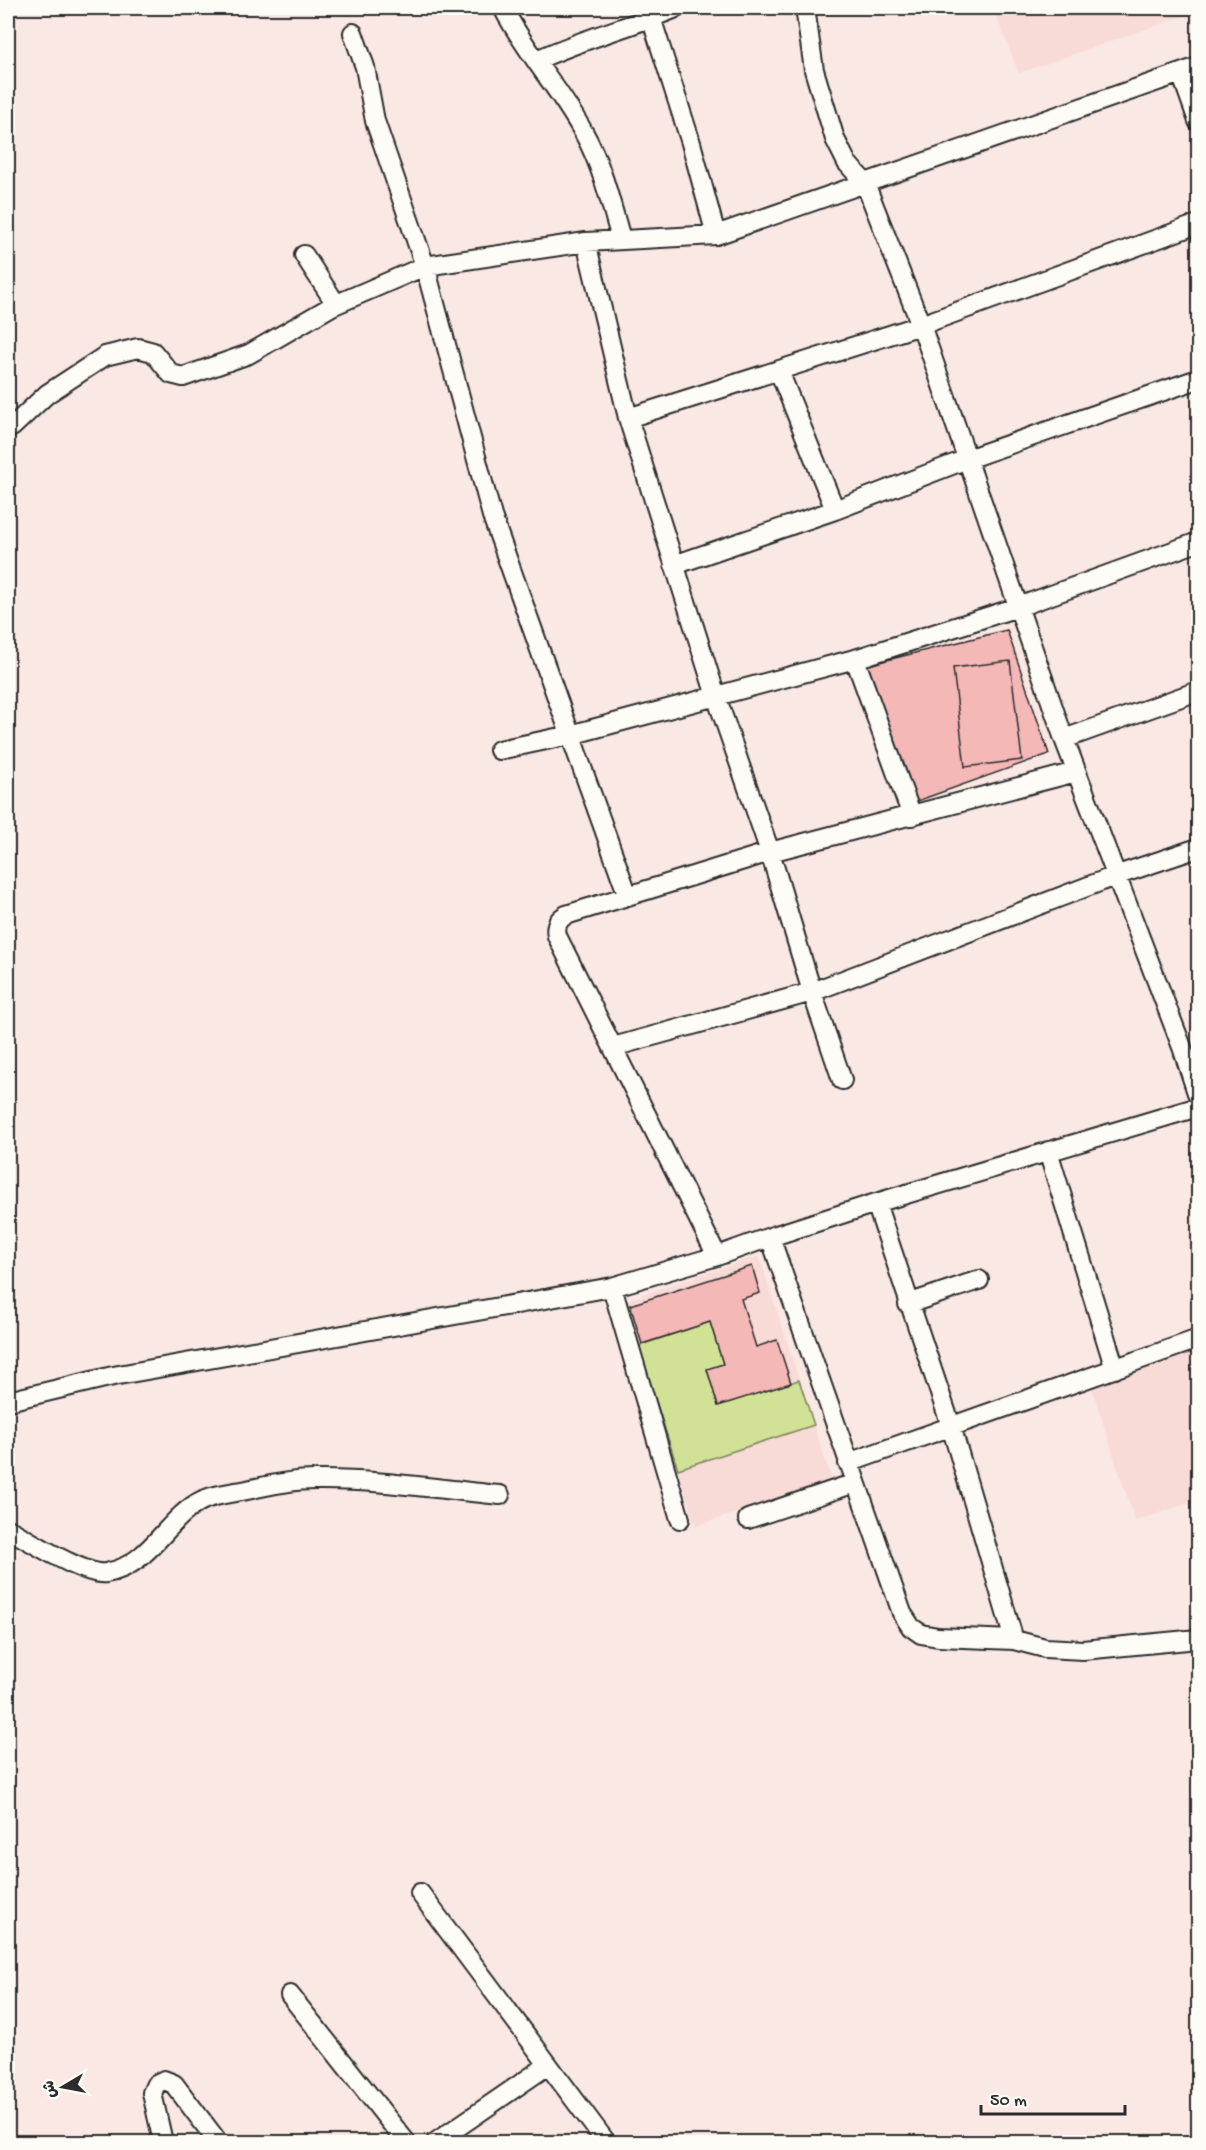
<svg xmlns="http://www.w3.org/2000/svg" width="1206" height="2150" font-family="'Gochi Hand','Playpen Sans Arabic',sans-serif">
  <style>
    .built { fill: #f8dad6 }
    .green { fill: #d1e296; stroke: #7e8660; stroke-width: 1.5 }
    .building { fill: #f4b8b7; stroke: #2b2b2b; stroke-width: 1.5 }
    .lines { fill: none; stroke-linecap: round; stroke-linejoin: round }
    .minor-casing { stroke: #2b2b2b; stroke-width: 22 }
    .minor { stroke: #fdfcf7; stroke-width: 18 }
  </style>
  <rect width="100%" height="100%" fill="#fae8e4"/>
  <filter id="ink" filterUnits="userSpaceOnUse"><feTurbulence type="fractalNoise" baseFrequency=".0167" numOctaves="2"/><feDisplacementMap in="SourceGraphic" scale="12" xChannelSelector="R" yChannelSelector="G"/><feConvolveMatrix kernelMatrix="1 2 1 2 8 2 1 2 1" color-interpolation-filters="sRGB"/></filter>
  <g filter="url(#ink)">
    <path class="built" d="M993,8H1197L1198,11L1019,73Z
      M759,1256L832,1481L696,1526L623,1301Z
      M1198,1344V1500L1135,1521L1090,1382Z"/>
    <path class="green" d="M710,1322L723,1364L707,1370L718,1405L799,1380L814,1425L678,1469L638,1346Z"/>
    <path class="building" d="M1007,630L1049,754L917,801L867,665Z
      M1010,661L1022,760L965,767L953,668Z
      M752,1266L760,1293L741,1299L756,1347L777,1340L791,1383L718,1406L707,1369L723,1364L710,1322L642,1344L630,1305Z"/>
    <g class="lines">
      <defs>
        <path id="minor" d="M503,8C526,53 561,90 585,135C602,166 611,204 621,239
          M648,8L691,143L716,235
          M805,8L814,70L835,139L847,163L865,183L921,325L1064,739L1182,1047L1198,1096
          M353,33L365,67L375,121L425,266L492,516L628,896
          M537,60C582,39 630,27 676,8
          M1181,73L1198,121
          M586,242L628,418L716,696L770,852L812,992L842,1080
          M304,255L336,304
          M779,371L835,510
          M628,418L921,325L1198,224
          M12,427L47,394L105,356L138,348L153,352L171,374L183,377L249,354L332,306L425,266L586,242L716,235L1198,67
          M674,565L835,510L967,459L1198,379
          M855,659L912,816
          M1064,739L1198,691
          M499,750L570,735L855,659L1018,607L1198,542
          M613,1047L812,992L1115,876L1198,848
          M1048,1151L1115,1369
          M876,1203L951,1426L1014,1640
          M770,1237L902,1613L911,1627L921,1634L938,1637L1014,1640L1045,1648L1083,1650L1198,1639
          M717,1256L557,936C555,927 557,920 566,915L770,852L1076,772
          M612,1287L680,1519
          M908,1304L979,1280
          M8,1401L113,1376L612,1287L717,1256L770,1237L876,1203L1198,1107
          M848,1463L1198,1339
          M748,1519L855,1483
          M8,1529C29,1540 84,1576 106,1573C150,1566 166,1518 203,1500C217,1494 232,1493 247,1490C269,1485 293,1480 314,1480C376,1479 439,1489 500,1495
          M420,1893L606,2142
          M290,1995L406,2142
          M163,2142L152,2093L156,2084L164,2080L174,2084L218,2142
          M436,2142L548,2065"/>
      </defs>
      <use href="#minor" class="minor-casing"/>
      <use href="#minor" class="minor"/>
    </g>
  </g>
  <rect width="1206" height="2150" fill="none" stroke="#fdfcf7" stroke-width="30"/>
  <rect x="15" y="15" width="1176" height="2120" fill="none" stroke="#2b2b2b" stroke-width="2" filter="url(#ink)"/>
  <g transform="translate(63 2087) rotate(260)" stroke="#fdfcf7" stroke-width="4.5" paint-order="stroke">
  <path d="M0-4.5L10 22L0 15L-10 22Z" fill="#2b2b2b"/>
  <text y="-9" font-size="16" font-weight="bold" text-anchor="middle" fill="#2b2b2b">ش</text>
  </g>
  <path d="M981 2105v9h144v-9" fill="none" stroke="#2b2b2b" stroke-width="3"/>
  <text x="990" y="2105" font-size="18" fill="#2b2b2b" stroke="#fdfcf7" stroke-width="4.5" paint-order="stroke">50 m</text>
</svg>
